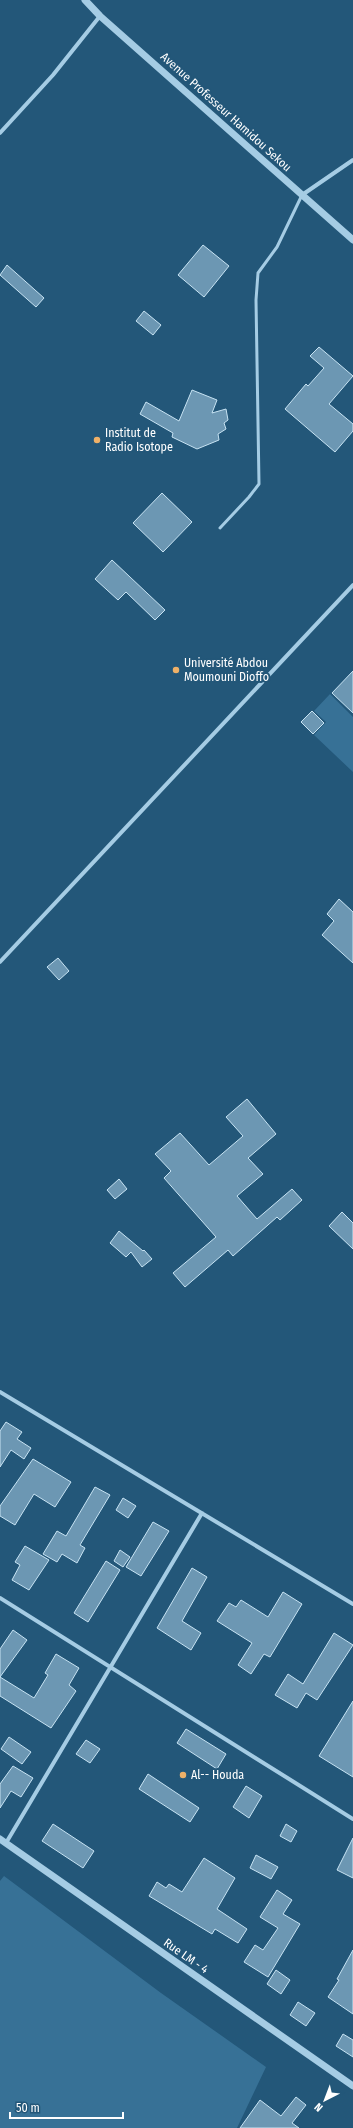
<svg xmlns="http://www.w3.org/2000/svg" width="353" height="2128" font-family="'Fira Sans Condensed',sans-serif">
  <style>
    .green { fill: #377196 }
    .building { fill: #6c97b3; stroke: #c7e3f3 }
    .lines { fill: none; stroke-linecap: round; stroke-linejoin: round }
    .service { stroke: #a5cce4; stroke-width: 3 }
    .minor { stroke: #a5cce4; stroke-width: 4 }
    .tertiary { stroke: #a5cce4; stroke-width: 7 }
    .poi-dot { fill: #efb168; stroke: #235779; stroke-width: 1.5 }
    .labels { text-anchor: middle; stroke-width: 4; stroke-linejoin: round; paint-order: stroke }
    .street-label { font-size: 12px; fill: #fff; stroke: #235779 }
    .poi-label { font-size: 12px; fill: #fff; stroke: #235779; text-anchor: start }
  </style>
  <rect width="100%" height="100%" fill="#235779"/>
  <path class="green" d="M330,694L353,717V772L314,735L326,722L314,711Z
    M4,1876L161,1993L266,2067L237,2128H0V1881Z"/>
  <path class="building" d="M203,245L229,266L204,297L178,275Z
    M7,265L44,298L36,307L0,275Z
    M144,311L161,325L153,335L136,321Z
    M319,347L353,376L329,404L353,424V431L335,452L285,409L306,384L308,386L324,368L310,356Z
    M192,390L217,400L212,413L226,409L228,420L224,423L226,429L218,434L219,440L197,449L172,437L173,433L140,414L146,402L179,421Z
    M162,493L192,522L163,552L133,523Z
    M112,560L165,610L155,620L126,592L118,600L95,579Z
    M353,671V713L332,693Z
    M312,711L324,723L313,734L301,722Z
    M339,899L353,912V963L322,935L334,921L327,914Z
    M58,958L69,971L59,980L47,967Z
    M247,1099L276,1134L248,1158L263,1174L237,1196L257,1219L292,1189L302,1200L280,1220L277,1217L233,1256L228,1250L185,1287L173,1273L216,1237L164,1178L171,1171L155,1154L180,1133L209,1165L243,1136L226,1117Z
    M119,1179L127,1189L115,1199L107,1190Z
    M342,1212L353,1223V1249L329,1226Z
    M119,1231L143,1251L144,1250L152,1259L142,1267L131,1252L126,1257L110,1243Z
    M6,1422L22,1432L17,1439L31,1448L24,1459L11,1450L0,1467V1431Z
    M33,1459L71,1482L55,1507L34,1494L15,1525L0,1516V1506Z
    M95,1487L110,1495L80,1545L85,1548L77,1563L62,1554L57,1562L43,1554L57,1531L66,1536Z
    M123,1498L136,1506L128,1518L116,1510Z
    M153,1522L169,1531L141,1576L126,1567Z
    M25,1546L49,1560L29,1590L12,1580L20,1565L15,1562Z
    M120,1550L130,1557L123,1567L114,1561Z
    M106,1561L120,1570L88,1622L74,1613Z
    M192,1568L207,1577L182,1621L201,1633L191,1650L157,1628Z
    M283,1592L302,1604L270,1657L264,1654L251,1674L238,1665L252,1643L217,1621L229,1603L236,1607L241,1600L268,1617Z
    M13,1630L27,1640L0,1677V1649Z
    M334,1633L353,1645L317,1700L306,1693L297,1708L275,1695L288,1674L303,1684Z
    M56,1654L79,1668L69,1685L76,1691L51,1728L0,1696V1677L34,1698L48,1675L45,1673Z
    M353,1701V1777L319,1756Z
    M186,1729L226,1754L217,1769L177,1743Z
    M9,1737L31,1752L22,1764L1,1749Z
    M86,1740L100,1749L90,1763L76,1754Z
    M13,1766L33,1778L21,1797L11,1791L0,1808V1784Z
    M148,1774L199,1808L190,1822L139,1789Z
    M246,1786L262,1796L249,1818L233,1807Z
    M53,1824L94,1851L83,1868L42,1841Z
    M286,1824L297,1831L291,1842L280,1836Z
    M353,1838V1878L337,1870Z
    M256,1855L278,1867L271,1879L250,1868Z
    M204,1858L235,1878L217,1909L247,1929L238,1943L215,1929L212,1934L149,1896L157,1882L166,1888L169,1884L182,1892Z
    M277,1890L292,1900L283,1914L300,1924L268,1977L244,1962L255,1945L263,1950L278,1928L260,1917Z
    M353,1950V2014L328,1997L339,1980L337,1979Z
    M276,1970L290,1980L281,1994L267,1984Z
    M298,2002L315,2013L306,2026L290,2015Z
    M343,2034L353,2040V2057L336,2046Z
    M296,2097L306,2105L292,2123L299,2128H240L260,2100L281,2116Z"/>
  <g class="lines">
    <path class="service" d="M220,528L249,497L259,484L256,300L258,273L277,247L302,195"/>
    <path class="minor" d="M0,133L53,75L100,16
      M302,195L353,160
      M0,962L353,585
      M0,1392L353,1604
      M0,1598L353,1819
      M6,1843L202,1513"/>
    <path class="tertiary" d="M85,0L100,16L353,240
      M0,1839L353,2086"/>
  </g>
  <g class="poi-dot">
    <circle cx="97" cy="440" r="4"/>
    <circle cx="176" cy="670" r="4"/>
    <circle cx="183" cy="1775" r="4"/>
  </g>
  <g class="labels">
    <g class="street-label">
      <text transform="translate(226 112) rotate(42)" y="4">Avenue Professeur Hamidou Sekou</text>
      <text transform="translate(186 1956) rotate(35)" y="4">Rue LM - 4</text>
    </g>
    <g class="poi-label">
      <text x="105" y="437">Institut de<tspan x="105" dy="14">Radio Isotope</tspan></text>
      <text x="184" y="667">Université Abdou<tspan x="184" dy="14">Moumouni Dioffo</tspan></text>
      <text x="191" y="1779">Al-- Houda</text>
    </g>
  </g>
  <g transform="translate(325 2100) rotate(222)" stroke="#235779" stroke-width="3" paint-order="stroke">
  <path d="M0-3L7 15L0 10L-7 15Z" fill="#ffffff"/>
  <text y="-6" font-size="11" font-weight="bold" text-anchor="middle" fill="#ffffff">N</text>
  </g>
  <path d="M10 2112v6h113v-6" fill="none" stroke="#ffffff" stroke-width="2"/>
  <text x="16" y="2112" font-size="12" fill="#ffffff" stroke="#235779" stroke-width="3" paint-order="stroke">50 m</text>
</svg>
